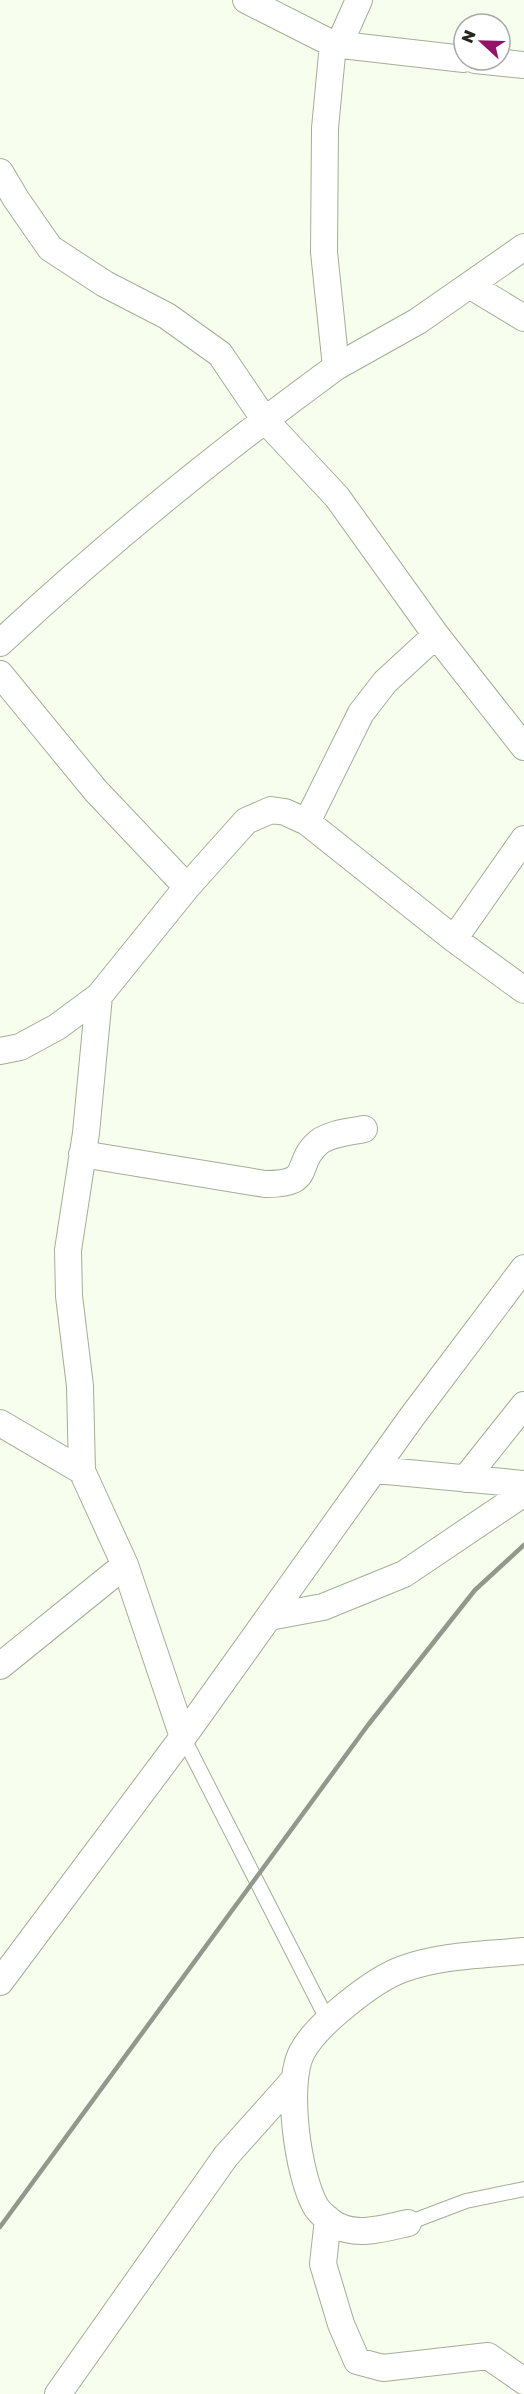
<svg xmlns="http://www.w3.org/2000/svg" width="524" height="2394" font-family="'Golos Text',sans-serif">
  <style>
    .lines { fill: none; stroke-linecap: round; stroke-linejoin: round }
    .service-casing { stroke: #a3ae95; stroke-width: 16 }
    .minor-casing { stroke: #a3ae95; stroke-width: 28 }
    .service { stroke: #fff; stroke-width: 14 }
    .minor { stroke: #fff; stroke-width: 26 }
    .rail { stroke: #92988b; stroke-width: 4.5 }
  </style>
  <rect width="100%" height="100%" fill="#f7feee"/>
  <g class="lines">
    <defs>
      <path id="service" d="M183,1737L327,2019
        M408,2223L466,2201L524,2189"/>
      <path id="minor" d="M246,0L333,44L464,59
        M333,44L325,128L324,252L336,367L418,321L524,247
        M339,45L359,0
        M475,60L524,65
        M0,172L16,199L50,248L105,284L167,316L220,354L264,419L337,497L436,635L524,747
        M471,286L524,318
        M0,643C108,542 217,454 336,367
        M0,674L96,791L187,887
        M307,822L361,713L385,682L436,635
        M454,939L524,839
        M99,996L86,1133L68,1250L69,1296L80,1386L82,1471L125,1565L183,1737
        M0,1051L20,1047L57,1027L99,996L187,887L246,821L271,810L285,812L307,822L454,939L524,990
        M82,1154L265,1184C316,1184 292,1165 319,1142C331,1133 350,1132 364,1129
        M0,1423L82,1471
        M376,1470L524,1484
        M465,1479L524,1405
        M269,1617L323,1607L404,1574L524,1493
        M0,1666L125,1565
        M0,1982L183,1737L411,1418L524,1268
        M328,2219L323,2264L341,2324L357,2361L383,2368L488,2356L524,2381
        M408,2223C386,2228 357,2237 336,2225C329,2221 320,2213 316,2207C298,2176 285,2084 302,2052C316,2025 374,1979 403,1969C442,1955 483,1955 524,1951
        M58,2394L226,2156L293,2081"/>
    </defs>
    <use href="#service" class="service-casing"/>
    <use href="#minor" class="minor-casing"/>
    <use href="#service" class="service"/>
    <use href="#minor" class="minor"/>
    <path class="rail" d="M0,2227L368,1725L475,1590L524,1545"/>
  </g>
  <g transform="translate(482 42) rotate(292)"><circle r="28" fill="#ffffff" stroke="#a7a9a5" stroke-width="1.5"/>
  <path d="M0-4.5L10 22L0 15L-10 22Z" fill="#95126a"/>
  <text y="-9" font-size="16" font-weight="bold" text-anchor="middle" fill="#24281e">N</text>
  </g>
</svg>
